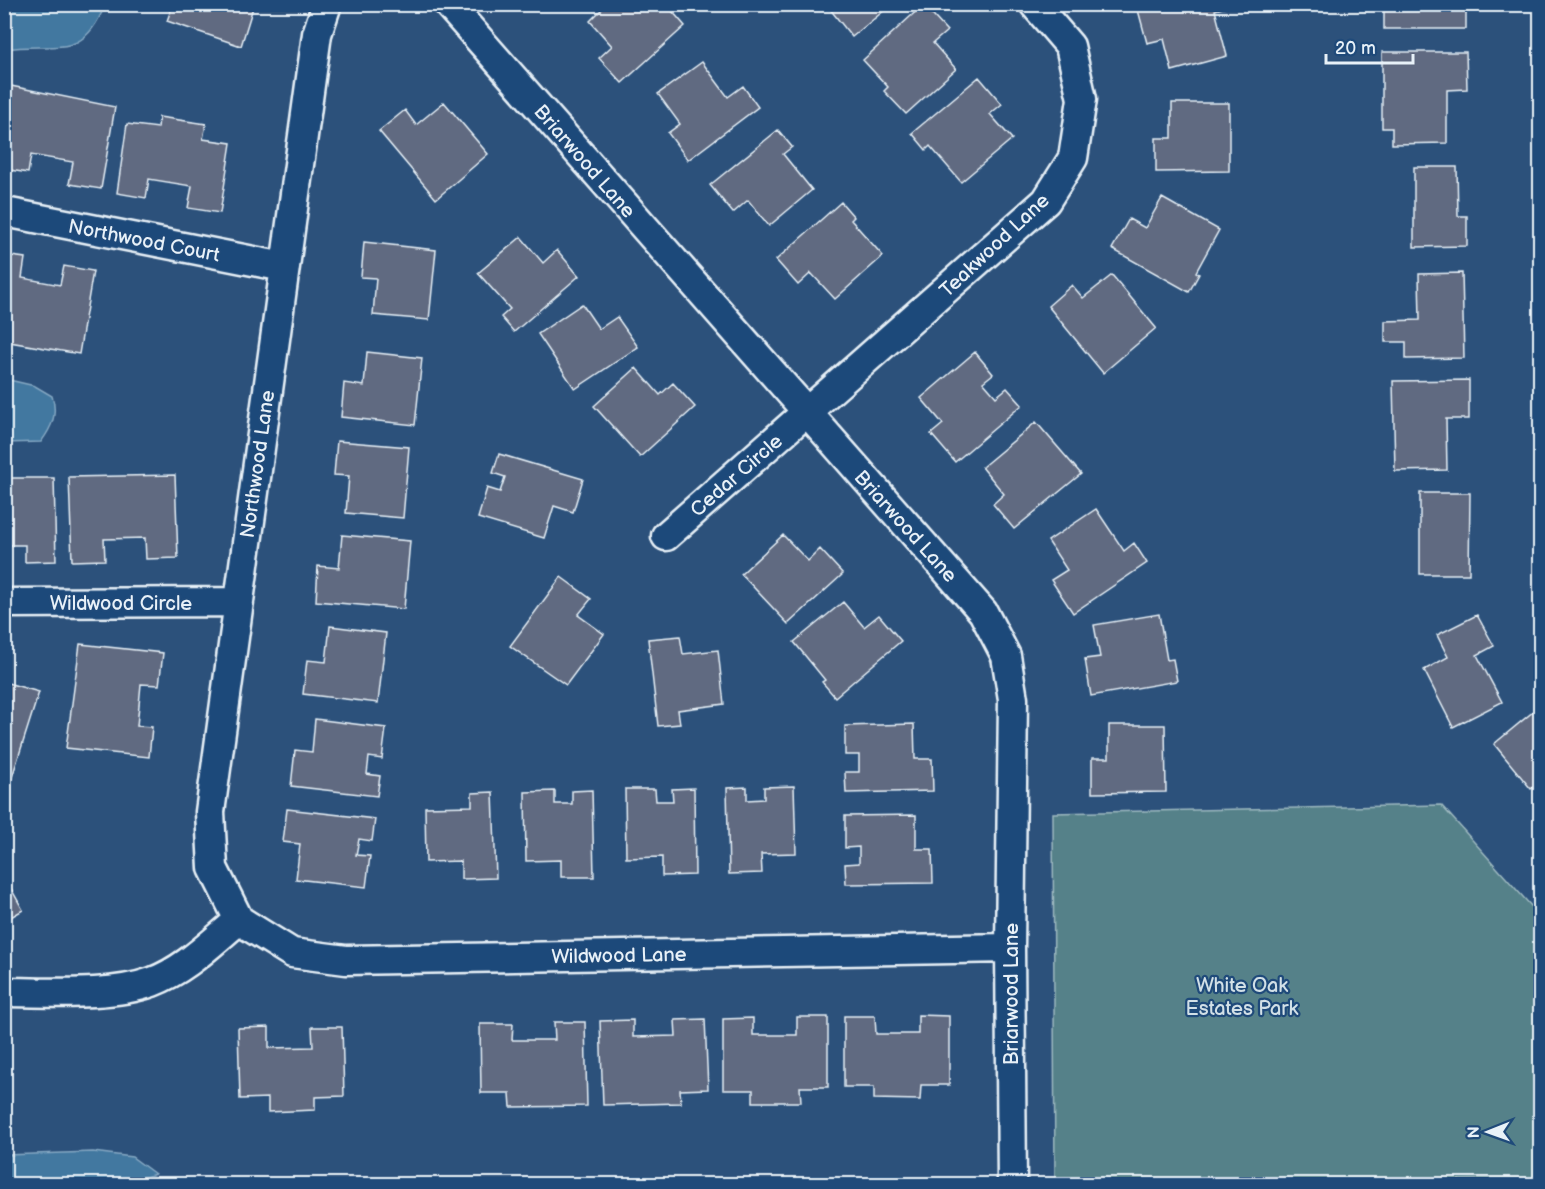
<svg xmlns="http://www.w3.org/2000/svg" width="1545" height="1189" font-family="'Balsamiq Sans',sans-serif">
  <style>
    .green { fill: #548189; stroke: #9eb9c0; stroke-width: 1.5 }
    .water { fill: #4378a0; stroke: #85a8c3; stroke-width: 1.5 }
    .building { fill: #616b81; stroke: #e8f1f8; stroke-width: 1.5 }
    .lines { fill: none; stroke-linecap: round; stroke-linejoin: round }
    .minor-casing { stroke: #e8f1f8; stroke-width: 33 }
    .minor { stroke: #1f4a7a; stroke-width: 28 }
    .labels { text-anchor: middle; stroke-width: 4.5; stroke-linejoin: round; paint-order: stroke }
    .street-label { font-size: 20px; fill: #e8f1f8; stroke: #1f4a7a }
    .park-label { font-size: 20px; fill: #d2e0e7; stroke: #1f4a7a }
  </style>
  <rect width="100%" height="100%" fill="#2c517b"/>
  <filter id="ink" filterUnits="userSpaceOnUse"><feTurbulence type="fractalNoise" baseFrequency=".0167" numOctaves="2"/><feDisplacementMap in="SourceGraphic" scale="12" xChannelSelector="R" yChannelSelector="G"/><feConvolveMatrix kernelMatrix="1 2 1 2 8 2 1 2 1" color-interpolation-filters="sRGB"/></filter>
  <g filter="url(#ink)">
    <path class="green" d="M1441,805L1540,916V1178L1240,1184H1055L1053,813Z"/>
    <path class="water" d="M5,4H105V5C82,63 54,41 5,49Z
      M5,379L35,386L52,396C58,414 52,427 41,442L5,443Z
      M93,1152L132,1157L155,1174C114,1189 50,1185 5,1184V1155Z"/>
    <path class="building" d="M164,4H254L241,46L167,21L172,7Z
      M607,4H666L685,26L622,83L599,58L612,46L590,21Z
      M826,4H892L852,37Z
      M1158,4H1226L1227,7L1215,10L1227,56L1172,71L1164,39L1147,43L1138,10Z
      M1384,4H1466V29H1384Z
      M923,5L947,31L933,43L956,69L906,114L884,91L888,87L863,60Z
      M1382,52H1466L1467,89L1447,90V143L1392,144V128H1382Z
      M702,62L728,97L743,86L758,107L688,160L668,133L680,124L658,94Z
      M979,77L1002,104L990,114L1012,139L961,182L930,146L926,150L912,133Z
      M11,86L115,107L101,189L69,184L73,162L31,155L28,173L4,169V129Z
      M444,102L488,154L436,199L379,131L405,110L416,125Z
      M1172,103H1229V171L1156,172V138H1172Z
      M159,117L206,124L203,139L231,143L220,213L188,208L192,186L149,179L146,198L117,193L127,124L158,128Z
      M778,130L792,147L783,154L812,190L769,226L748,200L733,213L710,185Z
      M1414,167H1457L1458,216H1467V246L1414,247Z
      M1162,198L1219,230L1196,272L1199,274L1189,292L1112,249L1129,219L1145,228Z
      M841,202L854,217L851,220L883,256L835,299L811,273L798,285L776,260Z
      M521,237L543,263L557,250L579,276L514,332L501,317L510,309L478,273Z
      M364,242L436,250L429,320L373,315L376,278L361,277Z
      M4,255L25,258L22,278L60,285L64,266L93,271L79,354L4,341Z
      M1462,273L1464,358L1406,359V342H1385V321L1420,320L1419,274Z
      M1112,275L1156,328L1103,373L1048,306L1072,285L1083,298Z
      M582,304L599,329L617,317L638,347L575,389L538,334Z
      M367,352L422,358L415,425L341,417L344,383L364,386Z
      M975,352L993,374L983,382L996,397L1007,388L1022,405L955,462L931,434L943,424L921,398Z
      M636,368L660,395L673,383L695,407L640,457L594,406Z
      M1469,380V419H1446L1447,470L1395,471L1393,381Z
      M1036,422L1081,474L1014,529L993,504L1004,494L982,467Z
      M337,441L409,447L403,518L346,513L349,476L334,475Z
      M499,454L583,479L573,512L554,506L544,538L478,518L487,488L500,492L505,477L493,473Z
      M175,475L178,558L146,559L145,538L104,539L105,560L72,561L69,477Z
      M4,478H54L56,561L25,562V545H4Z
      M1420,493H1470L1469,574H1420Z
      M1096,509L1124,551L1134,543L1147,563L1073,613L1051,580L1067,570L1048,541Z
      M342,535L410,541L404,609L316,601L318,566L339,568Z
      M783,535L808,561L820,549L843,574L788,624L741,574Z
      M561,577L591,599L578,615L604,634L566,685L510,646Z
      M843,602L864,627L879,615L901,641L835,697L822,682L825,680L794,642Z
      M1159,614L1167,660L1173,659L1177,681L1091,696L1085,659L1100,657L1094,625Z
      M1477,615L1494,646L1477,655L1502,702L1453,727L1424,670L1448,657L1437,635Z
      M330,626L386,633L378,703L303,694L307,660L326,662Z
      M680,636L683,654L718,650L724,704L678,710L680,724L658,726L648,639Z
      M80,644L163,653L159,685L141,684L137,726L152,727L149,757L66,748Z
      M4,682L39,692L7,793L4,792Z
      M1540,706V782L1531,789L1494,744Z
      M315,719L386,728L382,759L369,757L367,774L380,776L377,796L291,786L295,750L312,752Z
      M914,724L915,759H932L933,791L846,793L845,772H859V755H845V726Z
      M1109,725H1165L1166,792L1092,793V758H1109Z
      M794,786L796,853L761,854L762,873L729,874L727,788L747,787V800L764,799V787Z
      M694,788L695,875L662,876V857L626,858L625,789H655L656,801H673L672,789Z
      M592,790L594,877H561V860L526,861L525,792L555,791V804H572V791Z
      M493,792L496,878L461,879V861L426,862L425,807L472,806V793Z
      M287,809L375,819L372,841L359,839L356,855L370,856L366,887L296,879L300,844L283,842Z
      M916,815V849H932L933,883L846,884L845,864L859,863V847L845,848V816Z
      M4,876L23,910L4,921Z
      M918,1015L949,1016V1085H921L920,1100L874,1099V1087H844V1016H875L876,1034H918Z
      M797,1017H828V1087H800L801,1102H753V1090H723V1019L753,1018V1035H797Z
      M705,1019L708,1089L680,1090L681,1103L603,1105L600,1021L633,1020V1037L676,1036L675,1020Z
      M554,1022H585L587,1106L511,1107L510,1093H481L480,1024H513L512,1040H555Z
      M269,1027V1048L313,1047L312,1027H342L344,1096L315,1097V1110L268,1112V1098L240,1099L238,1028Z"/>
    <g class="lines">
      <defs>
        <path id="minor" d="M448,4L983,612L1006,656L1013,699L1010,948L1012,1184
          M5,212L284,267
          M666,536L1046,201L1073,158L1082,99L1070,46L1034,4
          M4,603L238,602
          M239,920L213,868L210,812L317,34L327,4
          M239,920L292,953L346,960L1010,948
          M4,992C50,992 110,997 152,982C185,970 212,942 239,920"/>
      </defs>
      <use href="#minor" class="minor-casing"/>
      <use href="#minor" class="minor"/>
    </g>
  </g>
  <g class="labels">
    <g class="street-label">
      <text transform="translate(585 161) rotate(49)" y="7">Briarwood Lane</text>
      <text transform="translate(144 240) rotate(11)" y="7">Northwood Court</text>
      <text transform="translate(994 245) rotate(-43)" y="7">Teakwood Lane</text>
      <text transform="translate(257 464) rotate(-82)" y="7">Northwood Lane</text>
      <text transform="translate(736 475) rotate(-41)" y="7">Cedar Circle</text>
      <text transform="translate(906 526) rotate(48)" y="7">Briarwood Lane</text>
      <text x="121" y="610">Wildwood Circle</text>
      <text transform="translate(619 955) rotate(-1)" y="7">Wildwood Lane</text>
      <text transform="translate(1011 994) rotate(-90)" y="7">Briarwood Lane</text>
    </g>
    <g class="park-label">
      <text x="1242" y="992">White Oak<tspan x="1242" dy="23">Estates Park</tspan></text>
    </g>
  </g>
  <rect width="1545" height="1189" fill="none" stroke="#1f4a7a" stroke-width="24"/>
  <rect x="12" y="12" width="1521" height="1165" fill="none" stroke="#e8f1f8" stroke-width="2" filter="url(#ink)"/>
  <g transform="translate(1488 1132) rotate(269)" stroke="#1f4a7a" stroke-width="4.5" paint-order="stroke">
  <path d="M0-4.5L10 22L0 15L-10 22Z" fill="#e8f1f8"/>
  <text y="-9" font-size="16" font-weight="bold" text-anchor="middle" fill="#e8f1f8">N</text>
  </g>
  <path d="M1326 54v9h87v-9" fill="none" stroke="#e8f1f8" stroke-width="3"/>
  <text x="1335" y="54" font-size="18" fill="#e8f1f8" stroke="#1f4a7a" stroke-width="4.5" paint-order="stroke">20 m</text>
</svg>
